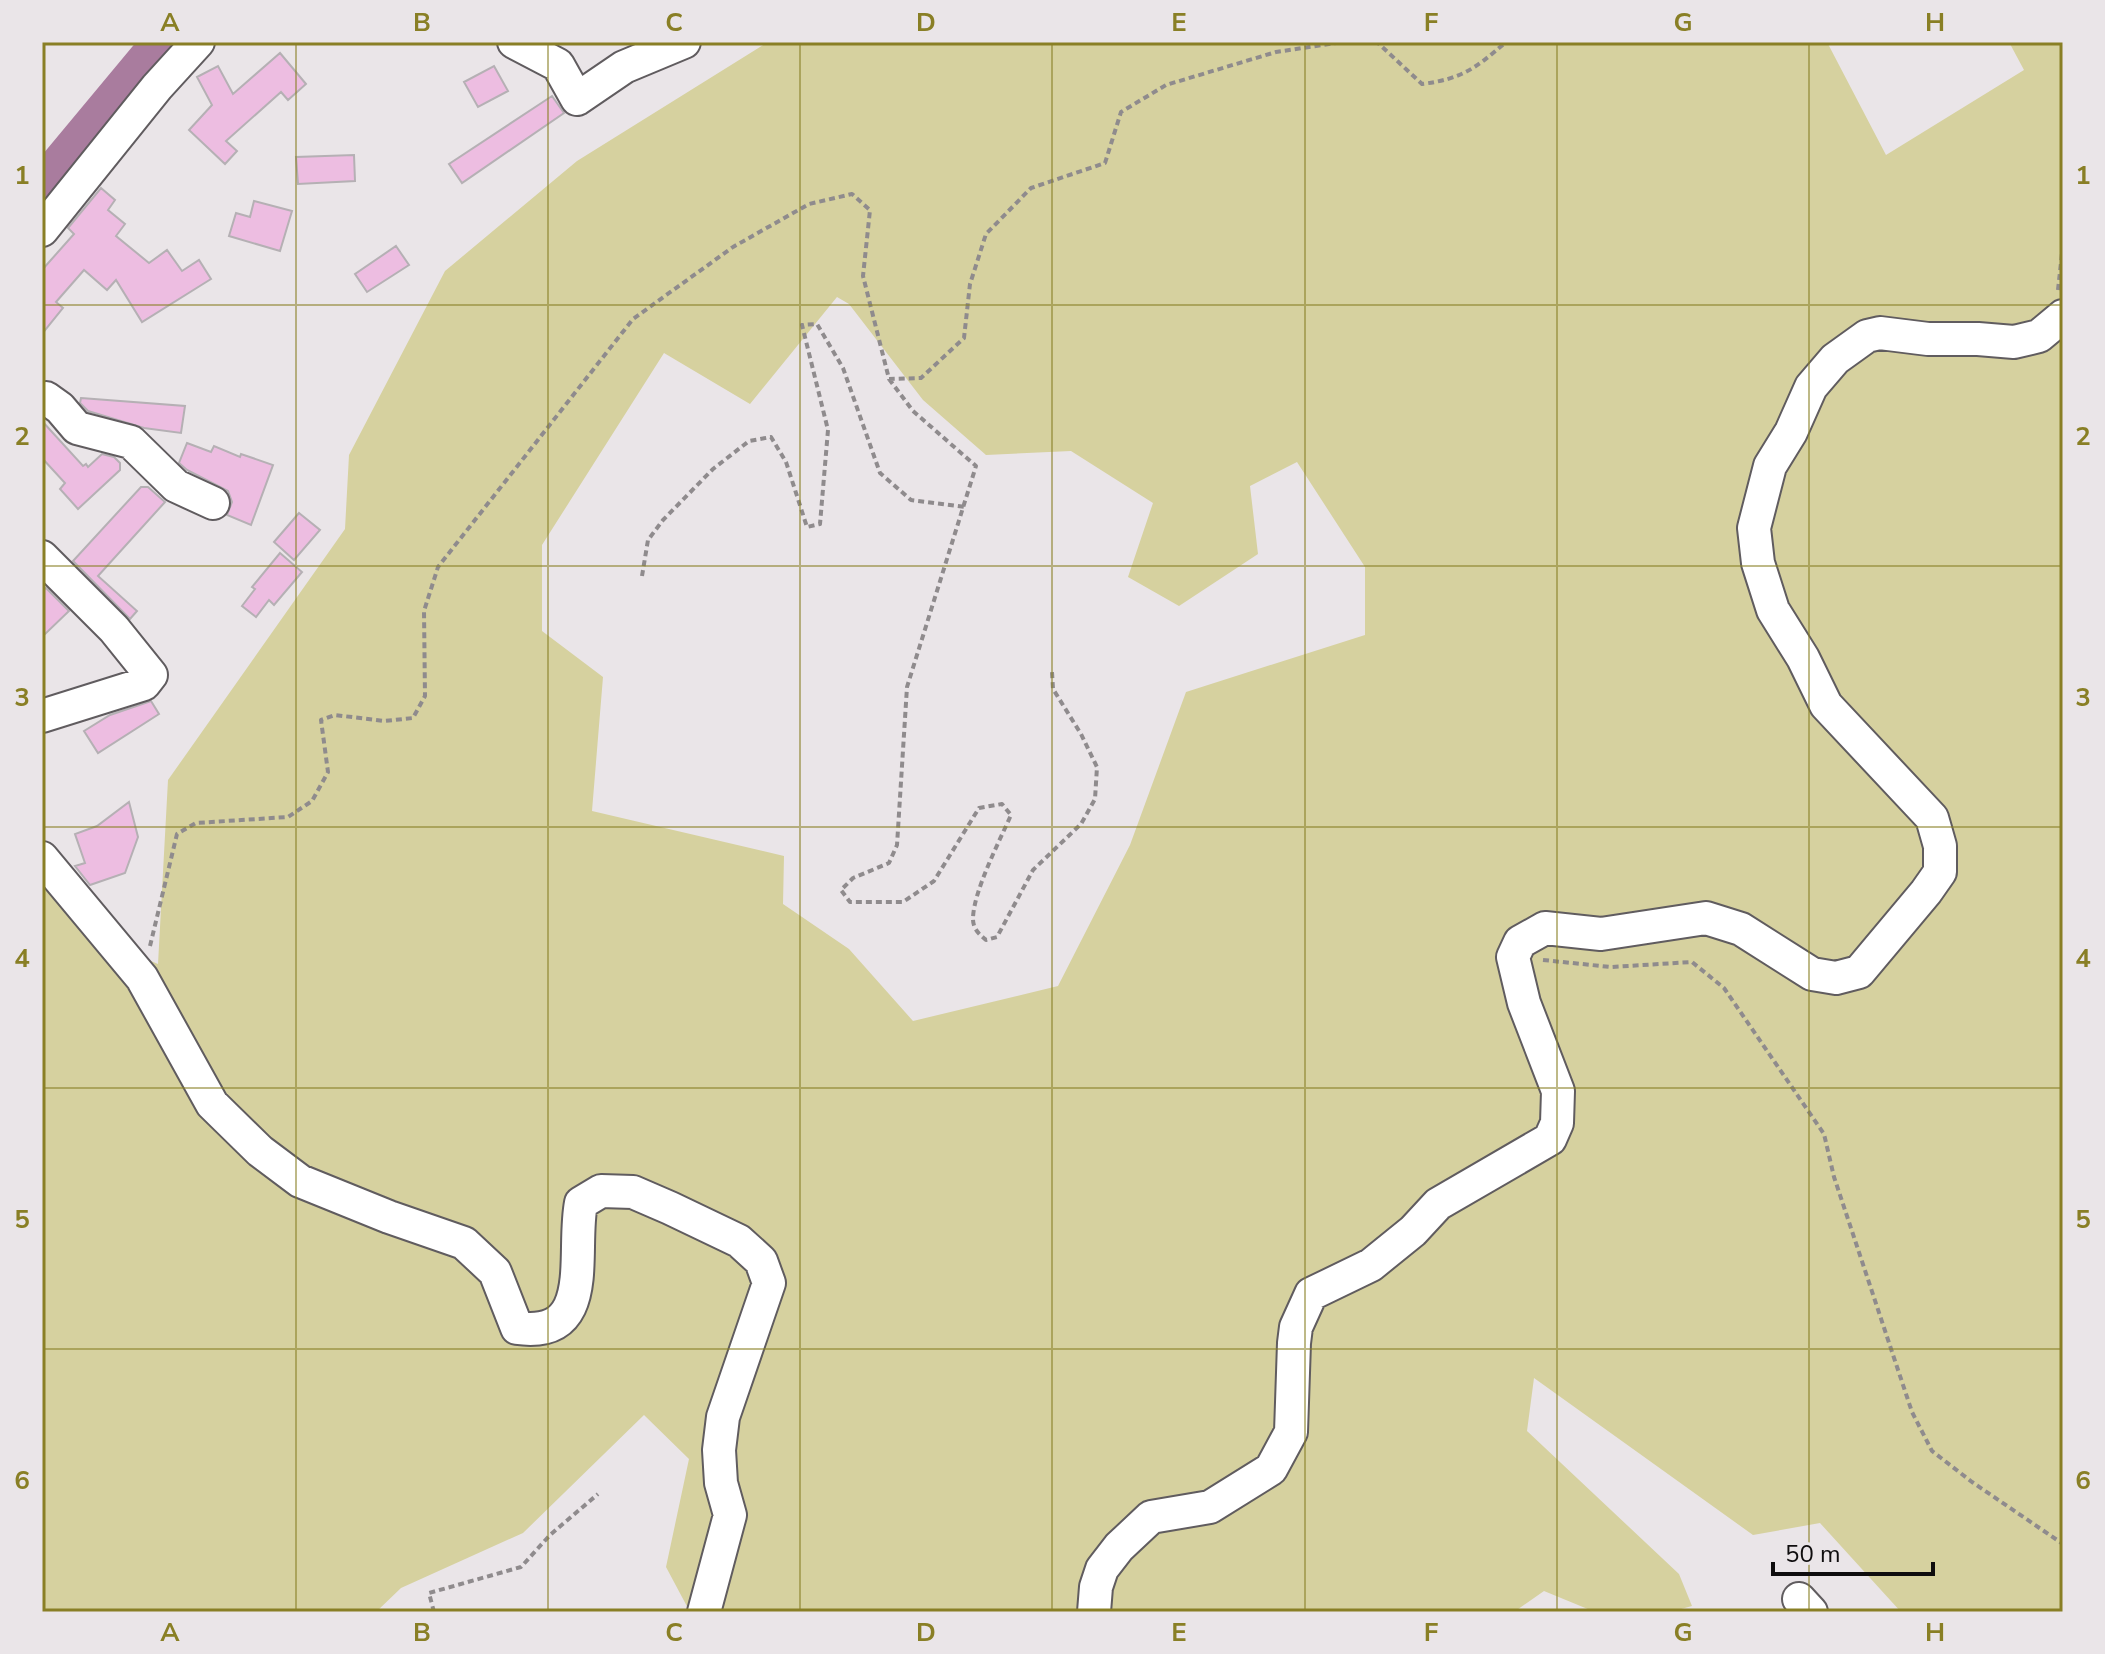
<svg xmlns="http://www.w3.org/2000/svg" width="2105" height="1654" font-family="'Nunito Sans',sans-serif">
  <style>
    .green { fill: #d6d19f; fill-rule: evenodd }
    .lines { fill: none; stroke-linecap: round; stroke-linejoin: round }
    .river { stroke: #a97c9e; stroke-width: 38 }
    .building { fill: #edbde1; stroke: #b5b0b4; stroke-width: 2 }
    .minor-casing { stroke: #605c5f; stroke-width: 36 }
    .path { stroke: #8f8b8d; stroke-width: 4; stroke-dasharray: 6 4; stroke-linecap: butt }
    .minor { stroke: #fff; stroke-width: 32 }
    .grid { fill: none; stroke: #897f25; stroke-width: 2; stroke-opacity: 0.55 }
    .neatline { fill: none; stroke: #897f25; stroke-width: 3 }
    .grid-label { font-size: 26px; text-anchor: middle; font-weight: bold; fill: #897f25 }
  </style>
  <rect width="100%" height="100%" fill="#eae5e8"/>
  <path class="green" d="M768,42H1827L1886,155L2024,70L2009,42H2063V1612H1901L1820,1523L1753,1535L1534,1378L1527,1431L1679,1574L1692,1606L1670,1612H1595L1544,1591L1514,1612H690L666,1567L689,1459L644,1415L523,1533L401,1588L376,1612H42V853L95,937L158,964L168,780L345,529L349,455L445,271L577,161ZM837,297L849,304L923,400L986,455L1071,451L1153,503L1128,577L1179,606L1258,554L1250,486L1297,462L1365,567V635L1186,692L1130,845L1058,986L913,1021L849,949L783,904L784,856L592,811L603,677L542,631V545L664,353L750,404Z"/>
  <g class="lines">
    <path class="river" d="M42,185L161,42"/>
  </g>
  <path class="building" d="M280,53L306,84L288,100L281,92L226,141L237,151L225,164L189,130L212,105L197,77L218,66L233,94Z
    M494,66L508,91L478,107L464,82Z
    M552,96L564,113L462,183L449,164Z
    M354,155L355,181L298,184L296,157Z
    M101,188L115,200L108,210L125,224L116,236L149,263L167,250L182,271L199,260L211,279L142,322L116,280L107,290L84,270L56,302L63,308L42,334V270L74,234L68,228Z
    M254,201L292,211L280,251L229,236L236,213L250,217Z
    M396,246L409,265L367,292L355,274Z
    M81,398L185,406L181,433L144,428L88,411L80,403Z
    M42,421L83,466L86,464L88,467L102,454L114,457L120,463V470L78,509L60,489L65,483L42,458Z
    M187,443L211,452L214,446L240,457L241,454L273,465L251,525L227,515L232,502L228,491L187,470L179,463Z
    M141,487H148L165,502L98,576L137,611L130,619L73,561Z
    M299,513L320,530L294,560L274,542Z
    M280,553L302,572L274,605L269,600L256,617L242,606L255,589L252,587Z
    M46,588L69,611L42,637V591Z
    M151,701L159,714L98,753L84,731L110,715Z
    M129,802L138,837L125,873L90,885L75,866L85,863L75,834L97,826Z"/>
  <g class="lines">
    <defs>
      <path id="minor" d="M514,42L558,65L577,99L624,67L684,42
        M42,230L157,87L198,42
        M42,399L46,398L60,408L77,428L131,442L176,486L213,503
        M42,557L114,629L151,675L144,684L42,716
        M42,858L142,978L212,1104L260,1151L300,1181L389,1217L464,1243L495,1272L517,1328C597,1339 571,1253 581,1203L601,1191L633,1192L670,1208L739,1241L761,1261L769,1283L723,1417L719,1450L721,1483L730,1515L704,1612
        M1799,1599L1811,1612
        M1094,1612L1096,1587L1102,1569L1119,1547L1151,1517L1210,1507L1271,1469L1291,1432L1294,1343L1296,1327L1311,1294L1371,1265L1413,1231L1438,1204L1550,1139L1557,1123L1558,1091L1524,1003L1513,957L1520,942L1545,928L1601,934L1706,918L1741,929L1812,974L1836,978L1859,972L1926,892L1940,872V846L1932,818L1826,705L1803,658L1773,610L1758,563L1754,528L1770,466L1791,432L1811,387L1835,359L1867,336L1880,333L1928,339H1978L2014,342L2039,336L2063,316"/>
    </defs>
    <use href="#minor" class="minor-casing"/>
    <path class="path" d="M2058,290L2063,244
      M889,379L913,411L976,466L907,687L897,845L889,863L853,878L841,890L850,902H903L934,881L979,808L1002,804L1011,815C1000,840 973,892 973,919C973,929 979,934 986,940L997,937L1033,870L1081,824L1095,799L1097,767L1081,734L1053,689L1052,672
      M642,576L648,540L663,520L713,469L749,441L771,437L786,462L807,527L820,524L828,430L802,325L817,324L843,368L880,473L911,500L965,507
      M150,946L177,834L196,823L288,817L312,801L328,772L321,720L335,715L384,721L413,718L425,696L424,611L438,567L633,319L733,247L809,204L852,194L870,210L863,276L889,379L921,378L964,338L970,284L986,234L1031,188L1105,163L1121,112L1166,85L1276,52L1342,42L1378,43L1422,84C1462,79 1476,68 1506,42
      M1543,960L1611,967L1692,962L1724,988L1824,1134L1834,1177L1912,1412L1932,1451L1972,1482L2063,1544
      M434,1612L429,1593L521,1567L550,1535L598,1494"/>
    <use href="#minor" class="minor"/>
  </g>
  <path class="grid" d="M296,42V1612M548,42V1612M800,42V1612M1052,42V1612M1305,42V1612M1557,42V1612M1809,42V1612M42,305H2063M42,566H2063M42,827H2063M42,1088H2063M42,1349H2063"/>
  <rect width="2105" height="1654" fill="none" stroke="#eae5e8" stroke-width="88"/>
  <path d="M1773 1562v12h160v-12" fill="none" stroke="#0f0d0e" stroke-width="4"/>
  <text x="1785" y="1562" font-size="24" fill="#0f0d0e" stroke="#eae5e8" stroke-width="6" paint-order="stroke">50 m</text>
  <rect x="44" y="44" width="2017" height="1566" class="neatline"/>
  <g class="grid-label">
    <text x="170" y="31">A</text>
    <text x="422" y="31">B</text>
    <text x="674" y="31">C</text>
    <text x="926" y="31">D</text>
    <text x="1179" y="31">E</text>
    <text x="1431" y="31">F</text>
    <text x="1683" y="31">G</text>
    <text x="1935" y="31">H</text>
    <text x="22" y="184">1</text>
    <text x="2083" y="184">1</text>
    <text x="22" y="445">2</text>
    <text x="2083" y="445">2</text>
    <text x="22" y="706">3</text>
    <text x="2083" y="706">3</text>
    <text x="22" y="967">4</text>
    <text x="2083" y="967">4</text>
    <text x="22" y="1228">5</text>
    <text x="2083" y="1228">5</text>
    <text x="22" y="1489">6</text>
    <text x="2083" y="1489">6</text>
    <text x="170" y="1641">A</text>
    <text x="422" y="1641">B</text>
    <text x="674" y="1641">C</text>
    <text x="926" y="1641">D</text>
    <text x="1179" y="1641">E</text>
    <text x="1431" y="1641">F</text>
    <text x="1683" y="1641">G</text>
    <text x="1935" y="1641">H</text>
  </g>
</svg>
